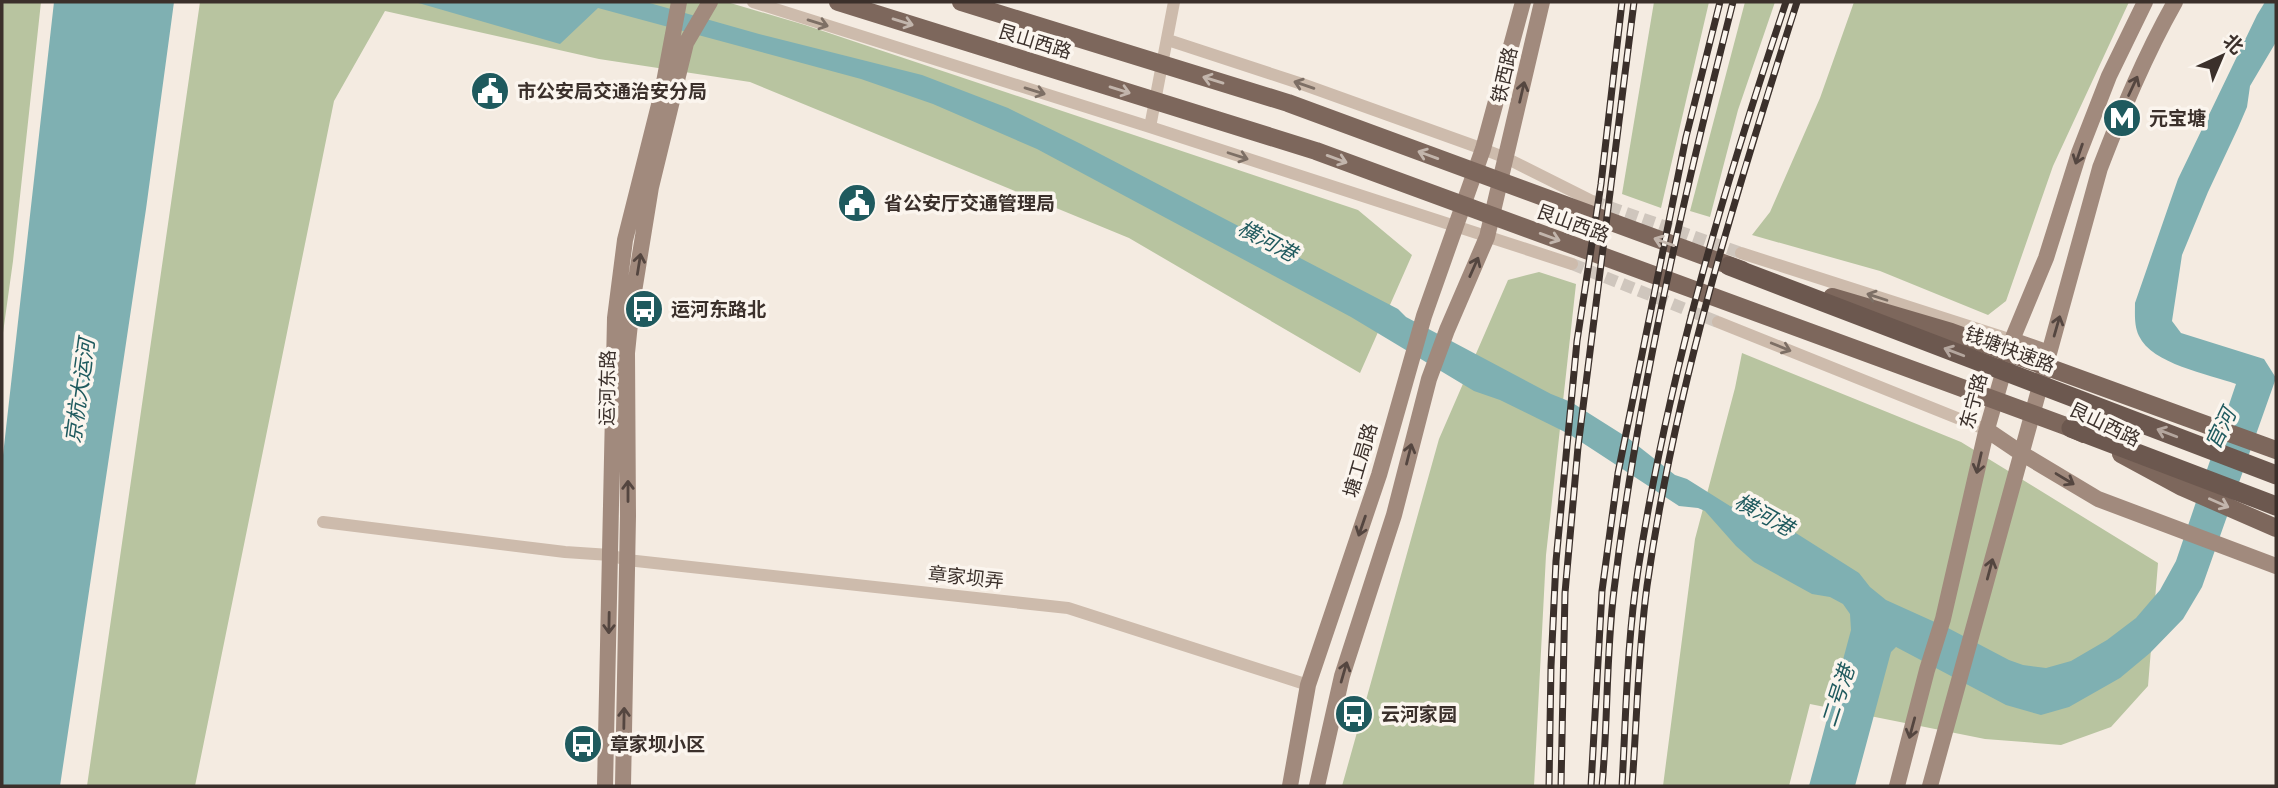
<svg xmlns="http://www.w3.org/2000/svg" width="2278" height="788" font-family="Quicksand,'Noto Sans SC',sans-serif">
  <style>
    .grass { fill: #b8c4a0 }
    .water { fill: #7fb0b2 }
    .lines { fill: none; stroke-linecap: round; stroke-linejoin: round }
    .minor-tunnel { stroke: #cfc6bd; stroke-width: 12; stroke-dasharray: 12 6; stroke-linecap: butt }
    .minor { stroke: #cdbbac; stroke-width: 12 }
    .secondary { stroke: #a18a7d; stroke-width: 16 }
    .primary { stroke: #7d675c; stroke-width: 18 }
    .trunk { stroke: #6c584f; stroke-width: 19 }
    .rail-casing { stroke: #3b302b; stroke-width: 7 }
    .rail { stroke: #fbf5ee; stroke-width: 4.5; stroke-dasharray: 13; stroke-linecap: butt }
    .oneway { stroke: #c2b5ac }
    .oneway2 { stroke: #7d6f65 }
    .oneway3 { stroke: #544640 }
    .oneway4 { stroke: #b4a69e }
    .labels { text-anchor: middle; stroke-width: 7; stroke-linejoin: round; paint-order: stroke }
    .street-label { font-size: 19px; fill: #3b302b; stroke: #fbf5ee }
    .poi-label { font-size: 19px; font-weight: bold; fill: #3b302b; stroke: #fbf5ee; text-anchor: start }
    .water-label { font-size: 21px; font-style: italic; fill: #1f5a5e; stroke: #fbf5ee }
  </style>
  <rect width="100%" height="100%" fill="#f4ebe1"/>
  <path class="grass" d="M2,2H41L13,261L2,340Z
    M200,2H727L805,25L1358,210L1412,255L1360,373L1129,238L750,82L599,59L385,11L334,101L195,786H87Z
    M1654,2H1709L1661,208L1622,194Z
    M1745,2H1775L1738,110L1710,217L1690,211Z
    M1854,2H2129L2053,166L2006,301L1988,315L1880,271L1752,235L1770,212L1820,98Z
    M1539,272L1576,284L1546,555L1534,786H1342L1439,439L1508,280Z
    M1742,353L1961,442L2158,563L2148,686L2111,727L2061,745L1985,739L1810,704L1789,786H1663L1695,539L1735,388Z"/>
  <path class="water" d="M54,2H174L146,209L60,786H2V464Z
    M415,2H646L759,34L922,75L1008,108L1081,144L1398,309L1406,317L1551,394L1571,402L1628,438L1675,475L1687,479L1730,506L1777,521L1859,573L1870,587L1886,600L1948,628L2009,660L2023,665L2046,668L2071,661L2107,640L2136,618L2160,590L2176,561L2236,384C2208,374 2152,364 2139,336C2134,326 2135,314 2135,303L2178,179L2257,15L2265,2H2276V42L2250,86L2247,107L2238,128L2208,192L2182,255L2172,321L2181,333L2264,359L2276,378L2202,587L2183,619L2150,653L2120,678L2069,707L2041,715L2006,705L1896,647L1891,652L1855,786H1809L1851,630L1850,614L1843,604L1830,597L1812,594L1754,562L1736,546L1705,511L1698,508L1679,506L1569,434L1500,400L1474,391L1351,317L1037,149L933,104L861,79L598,8L560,44Z"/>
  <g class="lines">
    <path class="minor-tunnel" d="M1592,201L1741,253
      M1572,264L1718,322"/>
    <path class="minor" d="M753,2L1150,127L1572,264
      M1168,40L1302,84L1483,149L1506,158L1592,201
      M1150,127L1174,2
      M1741,253L2012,340
      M1718,322L1987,430
      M323,522L565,552L610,555L627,560L1068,608L1308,685"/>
    <path class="secondary" d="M2012,340L2049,353
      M1987,430L2021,453L2098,499L2276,566
      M605,786L615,318L625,240L662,93L679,2
      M623,786L628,516L627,353L632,304L651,187L686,43L710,2
      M1290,786L1308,685L1379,475L1424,316L1483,149L1523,2
      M1317,786L1342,676L1394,515L1429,379L1447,330L1487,237L1542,2
      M1897,786L1927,670L1943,619L1985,436L2014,335L2046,258L2079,153L2109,76L2145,2
      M1930,786L2100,168C2122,111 2145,55 2175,2"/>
    <path class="primary" d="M838,2L1316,151L2071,428L2084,434
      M961,2L1288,103L1742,270
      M1832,297L1951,332L2276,450
      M2121,454L2182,487L2276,528"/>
    <path class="trunk" d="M1729,266L2276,475
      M2071,428L2276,506"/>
    <defs>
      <path id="rail" d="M1549,786L1551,666L1556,561L1577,341L1601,184L1622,2
        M1561,786L1565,593L1578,447L1634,2
        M1591,786L1602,591L1618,473L1686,137L1720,2
        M1602,786C1608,721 1606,655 1614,590C1638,392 1684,195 1733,2
        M1622,786C1626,714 1627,641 1638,570C1668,376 1724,187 1786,2
        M1632,786C1637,720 1638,652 1647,586C1675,387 1736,193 1797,2"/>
    </defs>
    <use href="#rail" class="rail-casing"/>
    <use href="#rail" class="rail"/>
  </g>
  <defs><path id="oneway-shaft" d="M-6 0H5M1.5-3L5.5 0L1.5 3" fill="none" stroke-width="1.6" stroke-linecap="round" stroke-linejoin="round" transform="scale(1.75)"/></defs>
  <g class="oneway">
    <use href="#oneway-shaft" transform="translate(903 22) rotate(17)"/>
    <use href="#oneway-shaft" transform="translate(1213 80) rotate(-163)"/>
    <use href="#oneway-shaft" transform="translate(1120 90) rotate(17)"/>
    <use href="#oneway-shaft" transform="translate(1428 155) rotate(-160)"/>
    <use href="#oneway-shaft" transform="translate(1337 159) rotate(20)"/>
    <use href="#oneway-shaft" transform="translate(1550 237) rotate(20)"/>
    <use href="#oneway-shaft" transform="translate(1664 242) rotate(-160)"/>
    <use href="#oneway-shaft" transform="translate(2219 503) rotate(24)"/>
  </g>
  <g class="oneway2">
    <use href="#oneway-shaft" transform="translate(818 23) rotate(17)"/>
    <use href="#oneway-shaft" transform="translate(1304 85) rotate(-161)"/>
    <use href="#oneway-shaft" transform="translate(1035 91) rotate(17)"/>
    <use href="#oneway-shaft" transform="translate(1238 156) rotate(18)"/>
    <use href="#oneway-shaft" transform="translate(1877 297) rotate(-162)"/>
    <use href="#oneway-shaft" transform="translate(1781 347) rotate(22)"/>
  </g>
  <g class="oneway3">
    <use href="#oneway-shaft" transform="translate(2133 86) rotate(-65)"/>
    <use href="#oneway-shaft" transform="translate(1522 92) rotate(-77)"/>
    <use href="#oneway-shaft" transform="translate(2079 154) rotate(109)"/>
    <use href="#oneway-shaft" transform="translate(639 264) rotate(-81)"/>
    <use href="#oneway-shaft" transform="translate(1474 267) rotate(-66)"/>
    <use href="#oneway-shaft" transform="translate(2057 326) rotate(-74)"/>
    <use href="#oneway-shaft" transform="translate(1409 454) rotate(-76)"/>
    <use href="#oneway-shaft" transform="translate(1979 463) rotate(103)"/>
    <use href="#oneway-shaft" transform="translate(2065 479) rotate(31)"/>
    <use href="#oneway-shaft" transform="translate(628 491) rotate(-90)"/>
    <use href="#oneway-shaft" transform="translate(1362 526) rotate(109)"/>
    <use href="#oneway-shaft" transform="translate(1990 569) rotate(-75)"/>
    <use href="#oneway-shaft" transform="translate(609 623) rotate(91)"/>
    <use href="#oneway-shaft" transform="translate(1344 672) rotate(-74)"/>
    <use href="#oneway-shaft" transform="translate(624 718) rotate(-89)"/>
    <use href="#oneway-shaft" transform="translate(1912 728) rotate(105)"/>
  </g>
  <g class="oneway4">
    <use href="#oneway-shaft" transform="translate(1954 352) rotate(-159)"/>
    <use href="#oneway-shaft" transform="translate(2167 433) rotate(-159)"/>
  </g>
  <defs>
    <symbol id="civic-disc" viewBox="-11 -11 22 22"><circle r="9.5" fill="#1f5a5e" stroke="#fbf5ee"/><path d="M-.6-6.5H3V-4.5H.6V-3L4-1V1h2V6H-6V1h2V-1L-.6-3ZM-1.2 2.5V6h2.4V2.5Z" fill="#fff"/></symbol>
    <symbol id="metro-disc" viewBox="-11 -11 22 22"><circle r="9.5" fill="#1f5a5e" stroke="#fbf5ee"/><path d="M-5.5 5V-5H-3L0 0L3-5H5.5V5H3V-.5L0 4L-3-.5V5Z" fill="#fff"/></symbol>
    <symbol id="bus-disc" viewBox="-11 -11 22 22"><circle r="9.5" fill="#1f5a5e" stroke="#fbf5ee"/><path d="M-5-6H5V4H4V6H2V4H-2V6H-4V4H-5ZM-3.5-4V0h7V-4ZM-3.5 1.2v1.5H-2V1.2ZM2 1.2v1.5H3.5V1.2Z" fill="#fff"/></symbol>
  </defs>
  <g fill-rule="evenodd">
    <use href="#civic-disc" x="468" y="69" width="44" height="44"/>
    <use href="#metro-disc" x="2100" y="96" width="44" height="44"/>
    <use href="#civic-disc" x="835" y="181" width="44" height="44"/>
    <use href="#bus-disc" x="622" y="287" width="44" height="44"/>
    <use href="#bus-disc" x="1332" y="692" width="44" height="44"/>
    <use href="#bus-disc" x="561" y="722" width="44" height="44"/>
  </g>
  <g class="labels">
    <g class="street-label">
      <text transform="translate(1035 41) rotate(17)" y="7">艮山西路</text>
      <text transform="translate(1504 75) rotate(-77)" y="7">铁西路</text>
      <text transform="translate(1573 223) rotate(20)" y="7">艮山西路</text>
      <text transform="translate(2010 349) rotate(21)" y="7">钱塘快速路</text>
      <text transform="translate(607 388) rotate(-89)" y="7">运河东路</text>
      <text transform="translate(1973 401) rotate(-75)" y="7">东宁路</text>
      <text transform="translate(2105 424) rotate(26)" y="7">艮山西路</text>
      <text transform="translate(1360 460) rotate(-74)" y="7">塘工局路</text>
      <text transform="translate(966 577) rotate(6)" y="7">章家坝弄</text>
    </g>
    <g class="poi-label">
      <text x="517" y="98">市公安局交通治安分局</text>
      <text x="2149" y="125">元宝塘</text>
      <text x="884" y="210">省公安厅交通管理局</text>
      <text x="671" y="316">运河东路北</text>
      <text x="1381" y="721">云河家园</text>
      <text x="610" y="751">章家坝小区</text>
    </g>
    <g class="water-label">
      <text transform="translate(1267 241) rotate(28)" y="7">横河港</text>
      <text transform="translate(80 391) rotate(-82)" y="7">京杭大运河</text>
      <text transform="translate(2221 429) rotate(-64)" y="7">官河</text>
      <text transform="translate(1764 515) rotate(29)" y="7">横河港</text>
      <text transform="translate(1838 696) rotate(-72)" y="7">二号港</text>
    </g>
  </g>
  <rect width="2278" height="788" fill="none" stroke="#3b302b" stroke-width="7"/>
  <g transform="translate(2222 56) rotate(44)" stroke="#fbf5ee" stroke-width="5" paint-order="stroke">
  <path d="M0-5L12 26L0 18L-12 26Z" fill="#3b302b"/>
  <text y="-10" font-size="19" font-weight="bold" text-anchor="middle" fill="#3b302b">北</text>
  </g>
</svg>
